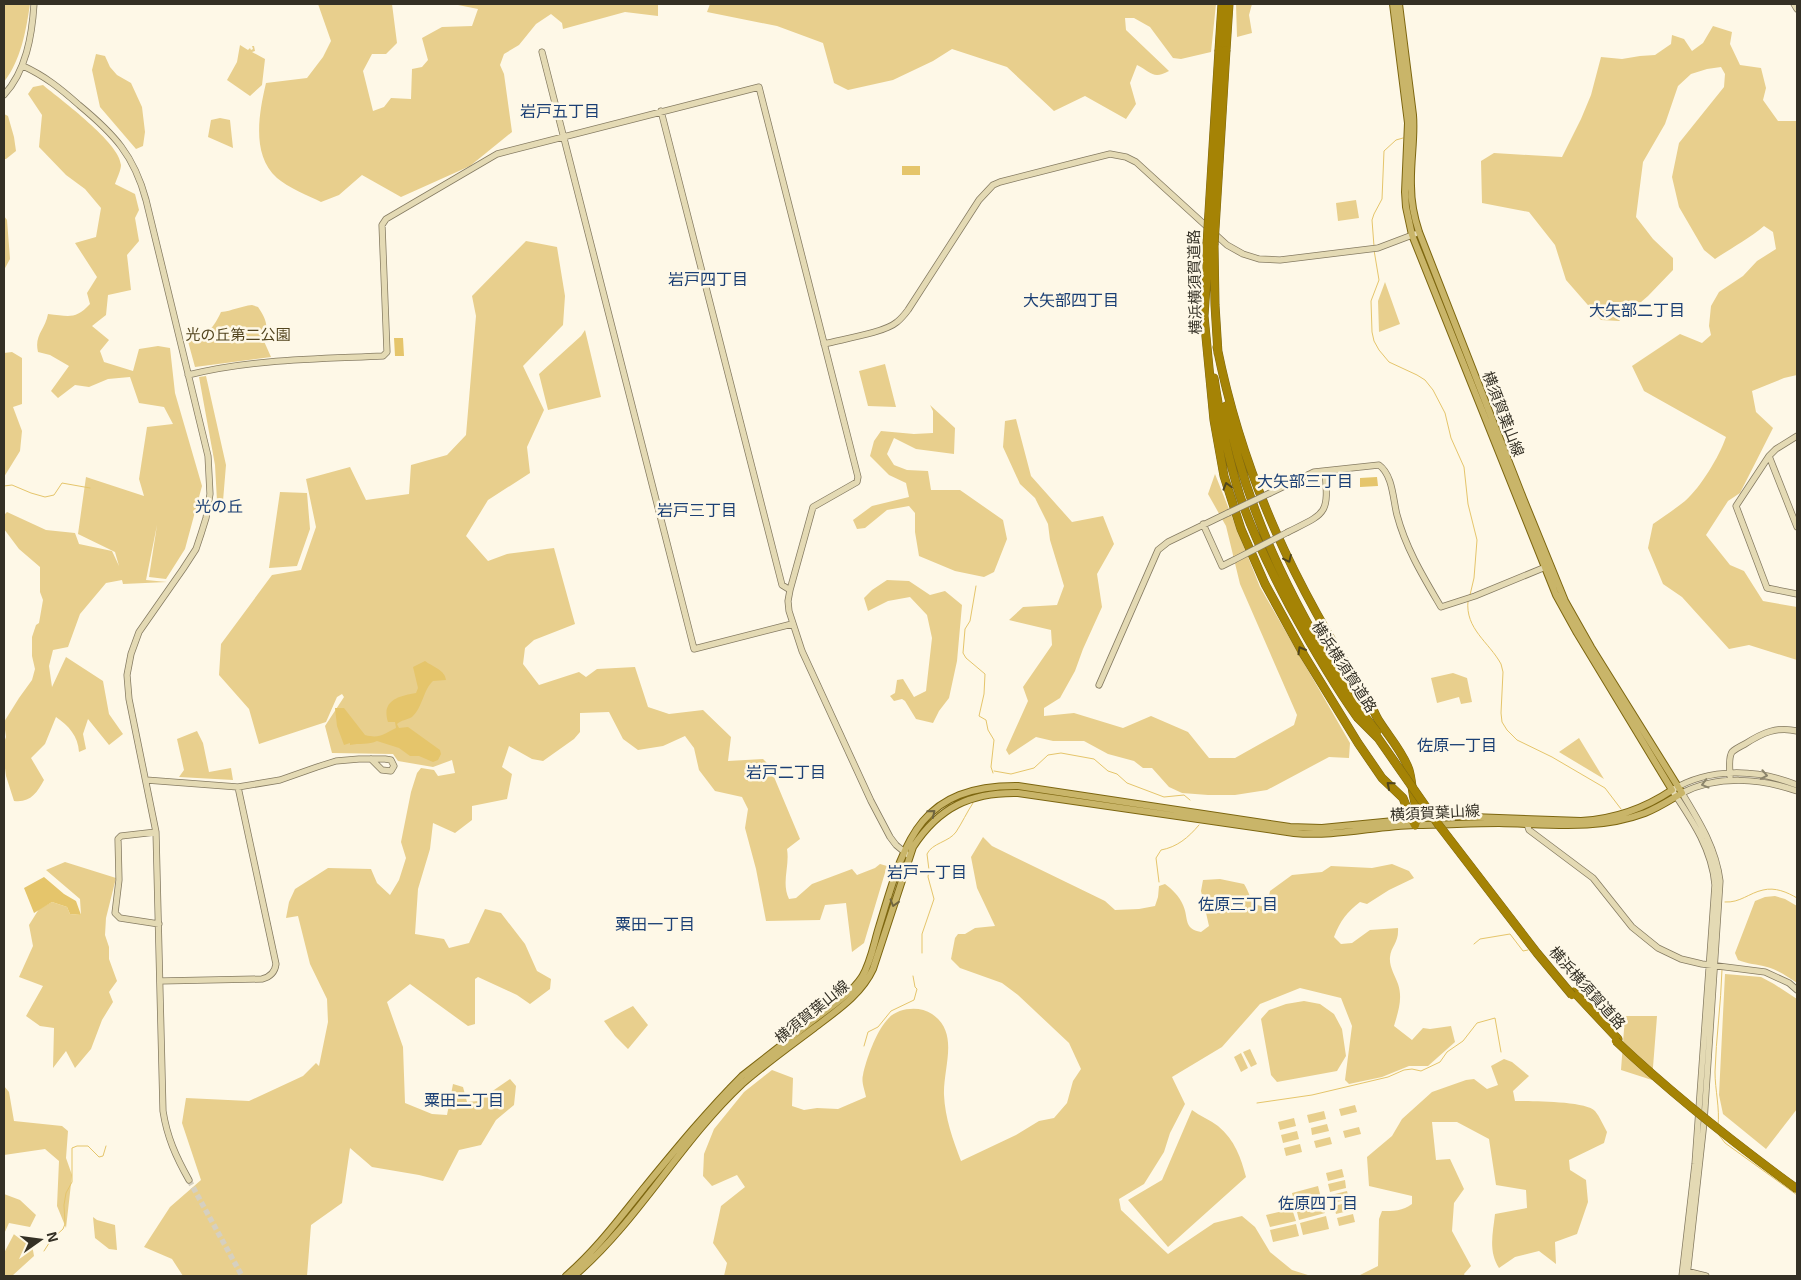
<svg xmlns="http://www.w3.org/2000/svg" width="1801" height="1280" font-family="'Exo 2','Noto Sans JP',sans-serif">
  <style>
    .green { fill: #e8cf8d }
    .water { fill: #e5c56b }
    .lines { fill: none; stroke-linecap: round; stroke-linejoin: round }
    .stream { stroke: #e5c56b; stroke-width: 1 }
    .secondary-tunnel { stroke: #d6d0c0; stroke-width: 5.5; stroke-dasharray: 5.5 3; stroke-linecap: butt }
    .secondary-casing { stroke: #857b62; stroke-width: 7 }
    .primary-casing { stroke: #7d6610; stroke-width: 8 }
    .highway-casing { stroke: #7d6610; stroke-width: 9 }
    .secondary { stroke: #e4dab4; stroke-width: 5.5 }
    .primary { stroke: #c9b569; stroke-width: 6 }
    .highway { stroke: #a58305; stroke-width: 8 }
    .secondary-bridge-casing { stroke: #857b62; stroke-width: 7; stroke-linecap: butt }
    .highway-bridge-casing { stroke: #7d6610; stroke-width: 9; stroke-linecap: butt }
    .secondary-bridge { stroke: #e4dab4; stroke-width: 5.5 }
    .highway-bridge { stroke: #a58305; stroke-width: 8 }
    .oneway { stroke: #50451d }
    .oneway2 { stroke: #8c856c }
    .oneway3 { stroke: #706540 }
    .labels { text-anchor: middle; stroke-width: 5; stroke-linejoin: round; paint-order: stroke }
    .street-label { font-size: 15px; fill: #343025; stroke: #fef8e7 }
    .park-label { font-size: 15px; fill: #53451f; stroke: #fef8e7 }
    .neighbourhood-label { font-size: 16px; fill: #1b3f74; stroke: #fef8e7 }
  </style>
  <rect width="100%" height="100%" fill="#fef8e7"/>
  <path class="green" d="M4,4H30C26,31 21,60 4,82Z
    M318,4H392L397,43L386,54H372L363,71L373,111L384,107L391,98L411,99L412,69L422,67L428,60L422,38L442,27L472,26L478,9L453,4H658V16L625,12L563,29L562,23L551,14L536,24L519,45L504,54L500,65L504,74L512,132L470,166L401,197L362,175L339,195L321,202C309,196 287,187 277,178C251,155 259,113 266,83L307,78L323,57L331,41Z
    M710,4H1216L1211,52L1181,59L1173,58L1150,27L1134,18H1125L1126,30L1169,71C1153,80 1151,72 1137,65L1130,83L1136,104L1126,119L1085,96L1054,111L1007,67L952,49L933,61L893,80L848,90L834,83L823,43L777,26L707,12Z
    M1236,4H1252L1249,15L1252,33L1237,37Z
    M1713,26L1732,32L1730,44L1740,65L1761,68L1766,88L1763,100L1778,121H1797V375L1784,378L1752,391L1756,412L1773,428L1740,493L1728,501L1706,535L1730,565L1744,571L1763,601L1797,607V660L1749,645L1729,649L1682,597L1663,584L1648,548L1653,524C1663,517 1675,509 1685,501C1701,487 1719,457 1726,437L1644,391L1632,366L1680,334L1702,343L1711,335L1709,326L1711,306L1719,292L1743,276L1757,261L1776,249L1773,232L1764,226C1749,239 1731,248 1715,259L1704,250L1679,207L1672,177L1679,143L1724,87L1725,74L1721,67L1707,69L1691,74L1678,86L1665,124L1643,162L1636,217L1653,239L1673,258V270L1648,296L1619,321L1601,320L1566,280L1555,245L1529,212L1482,203L1481,161L1494,153L1562,157L1581,119L1591,95L1601,57L1622,59L1640,56L1655,55L1671,44L1672,35L1684,39L1692,51L1703,43Z
    M240,45L248,50L250,48L251,50L253,49L252,46H254L255,51L252,52L265,59L262,85L250,96L227,80L237,62Z
    M96,54L105,56L110,67L117,75L131,83L142,107L145,132L143,146L136,149L100,107L92,70Z
    M43,85C61,100 120,143 121,165C121,170 117,178 115,184L135,194L139,210L135,218L139,241L127,255L131,290L108,295L106,315L92,326L109,340L100,351L104,362L133,371L139,349L158,346L170,348L175,393L202,486L185,549L166,579L149,577L157,525L146,580L167,582L123,584L122,580L106,583L80,614L68,647L53,650L49,666L52,687L66,657L103,681L109,714L123,734L109,745L88,719L83,734L86,749L79,752C78,736 69,726 56,717L45,744L31,758L44,780C37,793 30,803 14,801L6,776L4,760V743L6,737L4,722L19,698L32,680L35,669L32,656V637L36,625L39,623L43,600L40,592V567L19,549L4,529V515L7,512L46,530L75,533L79,544L112,551L119,566L115,552L78,534L86,477L144,496L139,479L147,427L173,424L164,407L139,403L130,377L108,379L89,387L75,385L58,398L51,391L69,366L50,355L38,352C34,335 45,330 48,314C69,316 75,320 90,304L87,293L97,277L75,243L96,237L101,208L85,189L66,175L39,147L42,115L28,94L33,87Z
    M4,114L8,116L14,137L16,151L6,159H4Z
    M220,118L230,120L233,148L208,137L211,120Z
    M1356,200L1359,218L1338,221L1336,203Z
    M4,216L7,220L10,259L4,270Z
    M526,241L557,247L565,296L563,325L523,366L544,410L527,447L530,473L488,500L466,536L488,561L507,554L554,548L575,624L534,640L525,648L523,664L539,685L579,672L586,677L597,669L635,667L648,707L669,714L703,710L731,737L728,761L763,759L769,765L800,839L787,849C790,866 781,883 789,899L796,898L812,884L852,869L857,875L875,868L880,864L887,866L864,943L852,952L846,903L825,905L820,920L766,921L756,869L745,828L748,809L742,797L715,791L699,770L694,748L685,736L663,746L638,750L623,739L609,712L580,713V732L574,739L543,761L532,759L509,746L502,767L512,774L507,799L472,806V820L455,833L433,823L430,849L418,889L415,934L444,939L449,948L469,943L485,909L501,913L525,944L537,971L551,979L550,989L530,1004L517,995L478,977L475,979V1024L468,1026L410,984L387,1002L403,1047L405,1103L432,1114L447,1115L453,1084L463,1087L467,1102L478,1101L510,1079L516,1086L514,1105L496,1120L481,1145L459,1150L443,1181L419,1175L372,1167L350,1148L342,1203L311,1225L307,1276H183L172,1259L144,1247L170,1207L201,1180L182,1123L186,1098L249,1101L303,1076L316,1063L319,1066L328,1022L327,999L310,964L298,916L286,918L289,902L295,889L328,868L371,869L377,883L390,895L399,880L406,858L401,842L411,792L417,773L421,768L434,770L438,776L455,773L452,760L433,767L398,761L393,754L332,753L325,726L344,697L342,694L337,697L326,722L259,744L249,709L219,675L221,644L272,575L301,570L316,527L306,479L350,467L366,500L409,494L411,465L447,455L466,435L476,316L472,296Z
    M1385,282L1400,324L1379,332L1378,301Z
    M252,305L258,307C265,317 270,327 263,339L271,357L195,367L186,334C206,337 212,331 221,312C232,311 241,306 252,305Z
    M585,330L601,397L548,410L539,374L581,336Z
    M12,352L22,358V404L13,407L22,431L20,451L4,477V353Z
    M885,364L896,407L868,406L859,371Z
    M206,376L226,465L223,501H217L215,465L199,377Z
    M930,405L955,428L954,454L916,449L894,438L887,454L894,465L907,470L928,471L931,490H960L1003,520L1007,539L994,572L984,577L955,571L919,556L915,532V513L909,506L887,510L865,528L857,529L853,520L872,506L909,497L906,483L889,475L870,456L874,441L881,431L914,434L933,433V411Z
    M1016,419L1031,476L1072,522L1103,516L1114,544L1097,574L1102,607L1083,649L1075,671L1060,698L1044,708V716L1074,713L1123,728L1151,716L1188,732L1209,758H1235L1294,725L1297,715L1240,584L1226,526L1208,494L1215,474L1260,587L1350,743L1349,758L1329,757L1267,790L1235,795H1208L1182,793L1169,787L1152,768H1143L1134,761L1108,754L1084,741H1053L1036,737L1009,755L1006,750L1028,701L1023,687L1052,645L1051,630L1009,620L1023,607L1057,605L1064,586L1050,540L1048,524L1035,498L1020,484L1003,447L1005,421Z
    M280,492L307,493L310,529L297,566L269,568Z
    M887,580L909,581L930,595L945,591L962,605L957,661L949,698L939,711L933,723L916,719L905,701L902,699L894,701L890,696L895,693L897,680L903,679L914,697L926,691L932,638L927,615L910,597L888,601L868,611L864,598L872,590Z
    M1453,673L1467,678L1472,702L1461,704L1459,697L1437,703L1431,678Z
    M197,731L203,743L209,772L231,768L233,780L179,777L184,770L177,739Z
    M1579,738L1604,779L1559,752Z
    M983,837L992,846L1105,901L1115,910L1139,909L1155,906L1158,897L1159,886L1165,884C1173,890 1179,896 1183,905C1189,918 1183,929 1201,932L1209,926L1201,891L1203,880L1220,879L1244,884C1253,898 1248,905 1267,907L1270,891L1292,875L1322,872L1331,866L1372,868L1392,864L1409,871L1414,878L1389,890L1367,904L1360,902C1347,912 1340,921 1334,937L1341,944L1352,943L1370,930L1398,928C1399,943 1391,946 1390,957C1389,967 1395,975 1398,984C1403,999 1398,1012 1394,1026L1412,1040L1423,1028L1430,1029L1451,1026L1455,1042L1428,1066H1409L1382,1077L1349,1084L1345,1080L1352,1026L1341,998L1300,988L1260,1004L1222,1047L1172,1077L1185,1104L1170,1133L1164,1152L1144,1184L1119,1199L1121,1210L1168,1254L1214,1223L1242,1216L1255,1227L1270,1252L1292,1270L1311,1276H724L727,1263L713,1243L721,1206L745,1187L737,1175L712,1186L703,1176L704,1154L714,1129L744,1092L772,1070L793,1078L792,1106L804,1110L817,1108L838,1109L866,1097C865,1091 861,1082 863,1075C866,1060 876,1032 887,1020C896,1008 919,1005 932,1014C960,1033 943,1067 944,1095C945,1118 953,1140 961,1161L1016,1135L1039,1121L1054,1118L1067,1103L1073,1081L1081,1069L1069,1043L1018,995L1002,983L960,968L951,959L955,938L958,934H965L975,928L995,926L977,888L971,857Z
    M65,862L116,878L106,918L105,935L109,947V959L117,981L109,992L113,1002L102,1020L91,1049L75,1068L66,1051L53,1068L54,1028L40,1026L26,1016L43,986L19,977L33,946L29,925L39,909L52,902L67,907L70,914L81,915L80,899L46,870Z
    M1775,896L1785,899L1797,906V983C1787,976 1778,970 1767,967C1757,964 1747,964 1738,960L1735,953L1755,901L1765,897Z
    M1725,974L1761,977L1774,984L1797,999V1109L1766,1149L1723,1114L1719,1095Z
    M1304,1001L1320,1004L1334,1014L1342,1029L1346,1056L1337,1071L1277,1082L1271,1075L1261,1019L1269,1010L1286,1004Z
    M633,1006L648,1025L628,1049L615,1036L604,1021Z
    M1625,1016H1657L1652,1080L1621,1070Z
    M1250,1049L1257,1064L1251,1067L1243,1052Z
    M1241,1053L1248,1068L1241,1072L1234,1057Z
    M1504,1059L1512,1062L1529,1076L1513,1091L1515,1101C1530,1101 1586,1101 1595,1111C1600,1117 1603,1125 1607,1132L1604,1143L1569,1160L1570,1170L1586,1180L1588,1202L1577,1234L1555,1242L1556,1264L1539,1251L1515,1257L1499,1268C1488,1251 1493,1233 1495,1214L1527,1208L1526,1190L1496,1185L1489,1139L1457,1122H1432L1436,1160L1450,1159L1464,1189L1454,1203L1452,1231L1471,1266L1464,1274L1465,1276H1358L1378,1266L1379,1219L1382,1211C1393,1211 1403,1211 1412,1204V1196L1369,1186L1367,1157L1392,1136L1402,1119L1432,1092L1466,1080L1474,1079L1487,1089L1498,1085L1491,1066Z
    M4,1086L9,1092L14,1121L62,1126L68,1131L66,1158L72,1175L66,1228L57,1206L59,1161L45,1149L4,1155Z
    M1355,1105L1357,1112L1341,1116L1339,1109Z
    M1192,1110C1200,1116 1210,1120 1218,1126C1235,1140 1241,1158 1246,1177L1168,1247L1128,1200L1162,1180Z
    M1324,1111L1326,1119L1309,1123L1307,1115Z
    M1294,1118L1296,1126L1280,1130L1278,1122Z
    M1327,1124L1329,1131L1312,1135L1311,1128Z
    M1359,1127L1361,1134L1345,1138L1343,1131Z
    M1297,1131L1299,1139L1283,1143L1281,1135Z
    M1330,1137L1332,1144L1316,1148L1314,1141Z
    M1300,1144L1302,1152L1286,1156L1284,1148Z
    M1342,1169L1344,1177L1328,1181L1326,1173Z
    M1345,1180L1346,1188L1330,1192L1328,1184Z
    M1318,1186L1321,1198L1295,1205L1292,1193Z
    M1347,1191L1349,1199L1333,1203L1331,1195Z
    M4,1194L20,1200L36,1215L30,1227L9,1223L4,1234Z
    M1322,1201L1325,1213L1299,1220L1296,1208Z
    M1350,1202L1352,1210L1336,1214L1334,1206Z
    M1292,1209L1296,1221L1270,1227L1266,1215Z
    M1353,1214L1355,1222L1339,1226L1337,1218Z
    M1326,1216L1329,1229L1303,1235L1300,1223Z
    M93,1217L97,1220L115,1225L117,1250L109,1249L95,1238Z
    M1296,1224L1299,1236L1273,1242L1270,1230Z
    M14,1234L31,1239L34,1256L12,1276H4V1253Z"/>
  <path class="water" d="M902,166H920V175H902Z
    M394,338H403L404,356H395Z
    M1377,477L1378,486L1360,487V478Z
    M425,661C433,667 445,670 446,680L433,681C423,690 423,707 412,717C407,720 401,720 397,724L399,728L408,727L440,750L441,754L438,760L433,762L419,756H410L399,748L377,741C369,745 359,743 350,745V743L344,745L337,726L335,708H344L365,735C380,739 383,734 396,728L395,722H388C381,700 399,696 416,693L418,688L413,667Z
    M44,877L64,894L76,901L81,915L70,914L67,907L52,902L34,913L24,888Z"/>
  <g class="lines">
    <path class="stream" d="M1374,246L1372,220L1374,214L1382,199L1384,151L1396,140L1403,138
      M1374,250L1379,280L1371,301L1372,332L1374,341L1379,350L1389,362L1417,375L1425,380L1433,390L1445,413L1451,438L1464,467L1468,504L1477,540L1474,578L1470,595
      M4,486L12,485L31,493L45,497L54,495L62,483L90,488
      M976,586L970,621L965,629L963,653L966,658L985,674L984,694L979,716L986,720L988,730L994,740L991,767L993,773
      M1468,601C1465,629 1489,642 1501,664L1503,672L1501,713L1502,722L1507,730L1517,740L1552,757L1605,788L1621,809
      M994,771L1011,774L1034,768L1048,755L1061,753L1094,759L1108,771L1117,774L1127,783L1164,797L1184,795L1190,800
      M1159,882L1156,858L1161,850C1177,847 1188,838 1199,825
      M1725,902C1740,903 1749,893 1763,890C1775,887 1787,892 1797,898
      M1474,944L1480,939L1510,934L1523,951L1528,950
      M922,953V934L934,899L928,877L929,870L927,854C932,843 949,842 956,832C962,823 967,812 973,803
      M864,1046L868,1032L878,1027L891,1011L914,1000L917,989L915,987L913,976
      M1257,1103L1312,1095L1388,1077L1404,1070L1412,1069L1421,1071L1440,1062L1447,1052L1463,1041L1477,1023L1495,1018L1501,1052
      M1718,1126C1720,1108 1715,1090 1715,1072C1716,1038 1721,1004 1722,970
      M1719,1135L1725,1143L1797,1195
      M44,1251L51,1240L63,1229L65,1224L64,1205L66,1193L72,1182V1148L77,1146H88L99,1157L103,1156L106,1146"/>
    <path class="secondary-tunnel" d="M189,1180L242,1276"/>
    <defs>
      <path id="secondary" d="M1794,4L1797,9
        M542,52L694,649L792,624
        M23,66C45,76 61,89 79,105C114,134 134,155 146,200L208,456L210,494L206,518L201,534L196,549L183,569L139,632L131,654L127,675L129,699L156,832L163,1111C167,1137 176,1157 189,1180
        M4,95C26,71 32,36 34,4
        M661,111L782,585L790,590
        M824,344C843,339 884,333 897,322C902,318 905,314 908,310L979,200L993,185L1000,182L1082,161L1110,154L1126,157L1136,162L1227,245L1243,254L1259,259L1280,260L1378,248L1415,234
        M188,375C251,359 318,359 383,356L387,352L382,225L386,219L497,154L759,87L858,477L857,482L813,507L790,590L788,601L789,611L802,651L871,801L890,837L896,845L908,855
        M1797,436L1776,449L1769,456L1736,506L1767,588L1797,594
        M1769,456L1797,527
        M1270,493L1314,472L1379,465C1393,475 1393,500 1397,515C1406,549 1424,578 1441,607L1475,596L1548,566
        M1203,524L1222,566L1234,560
        M1288,532C1326,513 1329,515 1325,471
        M1099,685L1158,550L1168,542L1228,513
        M1730,776C1730,769 1728,758 1732,752C1735,749 1741,746 1745,744C1762,733 1777,726 1797,731
        M146,780L238,787L280,780L317,767L336,761L359,759H385L391,760L394,766L391,771L382,770L371,759
        M1527,824L1529,830L1593,878L1632,927L1658,948L1681,959L1702,964L1765,972L1789,983L1797,990
        M156,832L121,836L118,839L119,880L115,913L120,918L159,924
        M160,981L262,979C270,977 275,972 276,964L238,787
        M1686,1271L1706,1276
        M1682,1276L1695,1164L1715,885C1712,849 1692,820 1672,790C1710,767 1757,769 1797,785
        M1687,1276L1704,1122L1720,881C1716,848 1699,821 1682,793C1718,775 1760,778 1797,791"/>
      <path id="primary" d="M566,1276C596,1250 619,1219 644,1188C676,1149 707,1111 742,1076C765,1058 788,1040 811,1022C828,1009 850,995 862,977C871,962 874,943 879,927C904,845 916,785 1018,786L1290,827L1322,828L1445,816L1581,821C1615,819 1644,809 1672,790L1577,633L1556,595L1412,235L1406,207L1405,192L1408,123L1393,4
        M574,1276C639,1220 680,1142 742,1084C765,1064 790,1046 814,1028C836,1011 861,995 873,969L913,847C939,807 971,792 1018,793L1294,833C1335,837 1375,826 1415,825C1443,825 1471,823 1499,823C1549,824 1597,831 1645,813C1658,808 1670,800 1682,793L1591,647L1565,601L1523,498L1419,232C1414,217 1411,202 1411,186C1410,162 1415,138 1413,115L1399,4"/>
      <path id="highway" d="M1219,50L1222,4
        M1226,50L1229,4
        M1214,245L1215,305L1218,353
        M1207,272L1204,316L1214,420L1224,476L1241,529L1265,584L1304,655L1358,743L1382,778L1403,798L1411,818L1415,825
        M1207,277V244
        M1217,347C1244,481 1296,587 1369,701C1373,708 1375,715 1379,721C1389,737 1403,752 1409,770C1412,780 1412,792 1415,803C1416,812 1419,816 1415,825
        M1214,378C1220,418 1228,458 1240,496C1253,535 1271,571 1290,607C1311,645 1332,682 1357,717
        M1226,406C1247,518 1300,620 1363,714
        M1574,992L1618,1039"/>
    </defs>
    <use href="#secondary" class="secondary-casing"/>
    <use href="#primary" class="primary-casing"/>
    <use href="#highway" class="highway-casing"/>
    <use href="#secondary" class="secondary"/>
    <use href="#primary" class="primary"/>
    <use href="#highway" class="highway"/>
    <defs>
      <path id="secondary-bridge" d="M1228,513L1270,493
        M1234,560L1288,532"/>
      <path id="highway-bridge" d="M1207,244L1219,50
        M1214,245L1226,50
        M1363,714L1377,732
        M1357,717L1378,738L1438,824L1537,953L1572,995
        M1616,1041C1673,1095 1734,1143 1797,1189"/>
    </defs>
    <use href="#secondary-bridge" class="secondary-bridge-casing"/>
    <use href="#highway-bridge" class="highway-bridge-casing"/>
    <use href="#secondary-bridge" class="secondary-bridge"/>
    <use href="#highway-bridge" class="highway-bridge"/>
  </g>
  <defs><path id="oneway-chevron" d="M-2-3.5L2.5 0L-2 3.5" fill="none" stroke-width="1.6" stroke-linecap="round" stroke-linejoin="round" transform="scale(1.25)"/></defs>
  <g class="oneway">
    <use href="#oneway-chevron" transform="translate(1227 486) rotate(-106)"/>
    <use href="#oneway-chevron" transform="translate(1288 559) rotate(65)"/>
    <use href="#oneway-chevron" transform="translate(1301 650) rotate(-120)"/>
    <use href="#oneway-chevron" transform="translate(1390 785) rotate(-140)"/>
  </g>
  <g class="oneway2">
    <use href="#oneway-chevron" transform="translate(1764 775) rotate(11)"/>
    <use href="#oneway-chevron" transform="translate(1705 784) rotate(165)"/>
  </g>
  <g class="oneway3">
    <use href="#oneway-chevron" transform="translate(932 813) rotate(-39)"/>
    <use href="#oneway-chevron" transform="translate(894 903) rotate(107)"/>
  </g>
  <g class="labels">
    <g class="street-label">
      <text transform="translate(1195 282) rotate(-91)" y="5">横浜横須賀道路</text>
      <text transform="translate(1503 414) rotate(69)" y="5">横須賀葉山線</text>
      <text transform="translate(1344 667) rotate(57)" y="5">横浜横須賀道路</text>
      <text transform="translate(1435 813) rotate(-3)" y="5">横須賀葉山線</text>
      <text transform="translate(1587 988) rotate(48)" y="5">横浜横須賀道路</text>
      <text transform="translate(812 1012) rotate(-39)" y="5">横須賀葉山線</text>
    </g>
    <g class="park-label">
      <text x="238" y="340">光の丘第二公園</text>
    </g>
    <g class="neighbourhood-label">
      <text x="560" y="117">岩戸五丁目</text>
      <text x="708" y="285">岩戸四丁目</text>
      <text x="1071" y="306">大矢部四丁目</text>
      <text x="1637" y="316">大矢部二丁目</text>
      <text x="1305" y="487">大矢部三丁目</text>
      <text x="219" y="512">光の丘</text>
      <text x="697" y="516">岩戸三丁目</text>
      <text x="1457" y="751">佐原一丁目</text>
      <text x="786" y="778">岩戸二丁目</text>
      <text x="927" y="878">岩戸一丁目</text>
      <text x="1238" y="910">佐原三丁目</text>
      <text x="655" y="930">粟田一丁目</text>
      <text x="464" y="1106">粟田二丁目</text>
      <text x="1318" y="1209">佐原四丁目</text>
    </g>
  </g>
  <rect width="1801" height="1280" fill="none" stroke="#343025" stroke-width="10"/>
  <g transform="translate(40 1240) rotate(76)" stroke="#fef8e7" stroke-width="4" paint-order="stroke">
  <path d="M0-4L9 19L0 12L-9 19Z" fill="#343025"/>
  <text y="-8" font-size="14" font-weight="bold" text-anchor="middle" fill="#343025">N</text>
  </g>
</svg>
